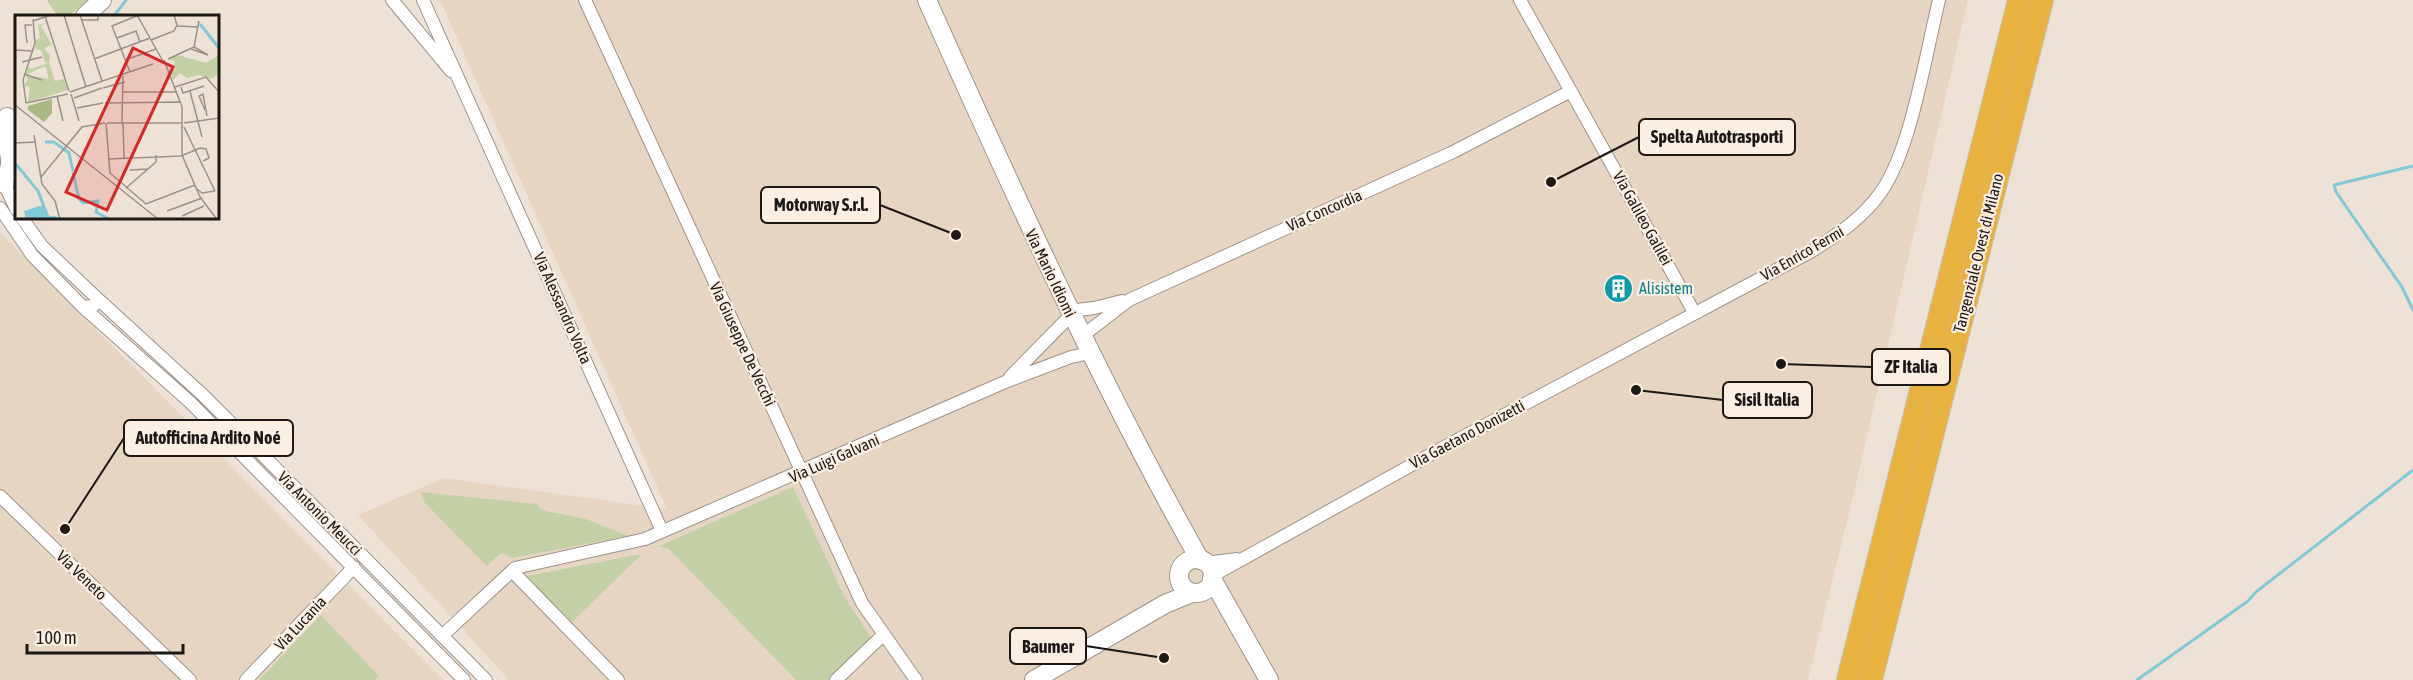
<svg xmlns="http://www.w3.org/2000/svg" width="2413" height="680" font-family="'Asap Condensed',sans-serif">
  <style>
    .built { fill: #e7d5c4 }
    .green { fill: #c3d0a6 }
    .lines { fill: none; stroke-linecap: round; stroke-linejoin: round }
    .stream { stroke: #82c9d7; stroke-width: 3 }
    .street-casing { stroke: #9d9288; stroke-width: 14 }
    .secondary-casing { stroke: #9d9288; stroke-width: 20 }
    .highway-casing { stroke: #c4c3c2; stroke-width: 24 }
    .street { stroke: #fff; stroke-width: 12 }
    .secondary { stroke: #fff; stroke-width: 18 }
    .highway { stroke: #e8b240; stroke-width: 22 }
    .labels { text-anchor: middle; stroke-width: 4.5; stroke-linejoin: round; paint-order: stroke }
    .street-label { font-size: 16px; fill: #1d1815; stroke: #fbefe4 }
    .culture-label { font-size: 16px; fill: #0d838f; stroke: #fbefe4; text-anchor: start }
    .inset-river { fill: none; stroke: #82c9d7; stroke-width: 3 }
    .inset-road { fill: none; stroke: #9a9189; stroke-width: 1.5 }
    .view { fill: #d62828; fill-opacity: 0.15; stroke: #d62828; stroke-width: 3 }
    .inset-edge { fill: none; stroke: #1d1815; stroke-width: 3 }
    .leader { fill: none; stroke: #1d1815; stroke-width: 2 }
    .callout-dot { fill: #1d1815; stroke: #fbefe4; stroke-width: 2 }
    .callout { fill: #fbefe4; stroke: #1d1815; stroke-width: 2 }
    .callout-label { font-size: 18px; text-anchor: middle; font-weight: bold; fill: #1d1815 }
  </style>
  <rect width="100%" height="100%" fill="#eee2d7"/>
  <path class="built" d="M440,0H1968L1852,501L1808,680H509L358,515L444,478L667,509Z
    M0,232L443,680H0Z"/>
  <path class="green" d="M47,0H88L69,16H57Z
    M793,487L844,596L871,638L829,680H796L669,549L659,546Z
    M420,492L537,504L541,510L586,519L628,536L512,558L502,552L487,566L425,503Z
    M642,554L572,622L527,577V576Z
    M321,615L379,676L374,680H259Z"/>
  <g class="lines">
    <path class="stream" d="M114,16L126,0
      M2413,166L2334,185L2336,192L2402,287L2413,310
      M2137,680L2248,601L2256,592L2413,470"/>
    <defs>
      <path id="street" d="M392,0L451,71
        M423,0L662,531
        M585,0L862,603L916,680
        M1520,0L1694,312
        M8,174L7,190L16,209
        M0,208L32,255L83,307L93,306L99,300L42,246L22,218
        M99,300L205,397L486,680
        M83,307L191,403L464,680
        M1069,311L1094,308L1122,301
        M1081,337L1129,300L1453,152L1571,91
        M1010,377L1071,315
        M0,496L190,680
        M1206,563L1237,559
        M512,571L618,680
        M1212,576L1444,447L1812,251C1838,234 1863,218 1881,192C1911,150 1926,53 1939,0
        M442,636L515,568L645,539L1005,382L1071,357L1090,353
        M246,680L354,567
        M836,680L884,634"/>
      <path id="secondary" d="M927,0C1012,190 1098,379 1200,560
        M85,16L102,0
        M0,138C13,152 14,170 0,183
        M6,146L7,117
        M1179 576a17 17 0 1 1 34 0a17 17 0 1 1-34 0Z
        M1212,579L1269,680
        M1034,680L1165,604L1192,593"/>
      <path id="highway" d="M1848,680L2019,0
        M1871,680L2042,0"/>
    </defs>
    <use href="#street" class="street-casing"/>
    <use href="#secondary" class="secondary-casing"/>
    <use href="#highway" class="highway-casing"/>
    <use href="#street" class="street"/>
    <use href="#secondary" class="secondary"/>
    <use href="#highway" class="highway"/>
  </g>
  <defs>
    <symbol id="building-disc" viewBox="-11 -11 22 22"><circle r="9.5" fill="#0f9aa8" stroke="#fbefe4"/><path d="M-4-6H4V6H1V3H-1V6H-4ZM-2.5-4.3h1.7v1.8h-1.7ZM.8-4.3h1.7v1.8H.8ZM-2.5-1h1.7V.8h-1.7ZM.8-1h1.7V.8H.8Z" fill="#fff"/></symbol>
  </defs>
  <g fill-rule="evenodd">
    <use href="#building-disc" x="1602" y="272" width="33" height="33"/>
  </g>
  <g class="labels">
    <g class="street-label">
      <text transform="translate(1324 210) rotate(-24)" y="6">Via Concordia</text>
      <text transform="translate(1643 218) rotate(61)" y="6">Via Galileo Galilei</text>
      <text transform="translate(1802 253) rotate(-30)" y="6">Via Enrico Fermi</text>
      <text transform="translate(1978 253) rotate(-76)" y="6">Tangenziale Ovest di Milano</text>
      <text transform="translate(1051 273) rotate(64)" y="6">Via Mario Idiomi</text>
      <text transform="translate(563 308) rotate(66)" y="6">Via Alessandro Volta</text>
      <text transform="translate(743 344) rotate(65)" y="6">Via Giuseppe De Vecchi</text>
      <text transform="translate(1467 434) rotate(-28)" y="6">Via Gaetano Donizetti</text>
      <text transform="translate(834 458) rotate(-24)" y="6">Via Luigi Galvani</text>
      <text transform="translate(320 513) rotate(45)" y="6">Via Antonio Meucci</text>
      <text transform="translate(82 575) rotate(44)" y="6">Via Veneto</text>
      <text transform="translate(300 623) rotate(-47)" y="6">Via Lucania</text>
    </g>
    <g class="culture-label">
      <text x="1639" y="294">Alisistem</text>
    </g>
  </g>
  <g transform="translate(15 15)">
    <rect width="204" height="204" fill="#eee2d7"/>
    <path d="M31,8L26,11L37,30L29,33L35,41L34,48L40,66L49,64L53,75L13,87L15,72L9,71L13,64L10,60L34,64L30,51L11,60L13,51L15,54L31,49L26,35L20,34L21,25L25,23L23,10L18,11ZM163,40L191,48L204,40V59L195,64L184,60L172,63L165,58L158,65L155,55L160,54L159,46L153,44Z" fill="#c3d0a6"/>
    <path d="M37,84V98L29,107L13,95V91Z" fill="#aab884"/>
    <path d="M28,190L32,204H11L9,196Z" fill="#82c9d7"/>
    <path class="inset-river" d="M185,9L204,33M30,127H39L54,138L58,156M0,148L23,176L33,202L42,203M58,157L64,184L68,188L83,186L81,197L94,204"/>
    <path class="inset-road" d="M49,0L71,72M65,0L87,66M122,0L149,48M30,1L54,76M67,5H83V0M18,6L36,0M162,11L183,12M102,23L121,16L125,27M136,25L159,16L162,10L159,0M12,28L10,10H17M176,34L193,40L179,32M0,35L18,36M79,44L135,23M153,44L179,32L184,6M110,45L141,34M149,45L167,92V140L185,182M7,47L27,42M115,57L97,11L124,0M9,59L27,65M160,72L191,62L204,77M166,72L168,78L189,71M88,73L110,67M175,76L187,122M55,77L138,49M108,77H162M56,79L64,106M42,81L48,106M59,83L87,73M11,88L8,65L20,28L18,4M11,88L53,79M90,88L166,87M0,90L143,204M62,93L88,88M190,95L184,81L188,79L192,101M107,107L108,61M108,107L109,143M91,108L95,158L131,189L180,170M92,108H166M169,108L204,103M169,112L200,176M19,120L27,169L40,186L45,204M0,128L21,127M93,144L166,141L185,133L191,134L194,143L188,146M115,155L133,154M26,162L67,112L90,108M111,173L141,147V140M182,174L187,178L200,176M185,182L201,203M152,196L187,183M167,201L189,191"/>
    <path class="view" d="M118,33L158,52L92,195L51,177Z"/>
    <rect width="204" height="204" class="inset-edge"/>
  </g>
  <path class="leader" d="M1551 182L1639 137M956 235L880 205M1781 364L1872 367M1636 390L1723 400M65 529L124 438M1164 658L1086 646"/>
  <g class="callout-dot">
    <circle cx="1551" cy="182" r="6"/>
    <circle cx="956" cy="235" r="6"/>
    <circle cx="1781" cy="364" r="6"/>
    <circle cx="1636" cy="390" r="6"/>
    <circle cx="65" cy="529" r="6"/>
    <circle cx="1164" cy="658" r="6"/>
  </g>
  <g class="callout">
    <rect x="1639" y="119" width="156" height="36" rx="6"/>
    <rect x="761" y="187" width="119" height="36" rx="6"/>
    <rect x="1872" y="349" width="78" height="36" rx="6"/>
    <rect x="1723" y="382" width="89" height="36" rx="6"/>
    <rect x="124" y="420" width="169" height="36" rx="6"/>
    <rect x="1010" y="628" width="76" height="36" rx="6"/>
  </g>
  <g class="callout-label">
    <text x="1717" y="143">Spelta Autotrasporti</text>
    <text x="821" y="211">Motorway S.r.l.</text>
    <text x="1911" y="373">ZF Italia</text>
    <text x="1767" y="406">Sisil Italia</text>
    <text x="208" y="444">Autofficina Ardito Noé</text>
    <text x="1048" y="653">Baumer</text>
  </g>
  <path d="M27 644v9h156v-9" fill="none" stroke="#1d1815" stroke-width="3"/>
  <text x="36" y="644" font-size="18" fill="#1d1815" stroke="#fbefe4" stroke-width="4.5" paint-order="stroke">100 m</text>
</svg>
